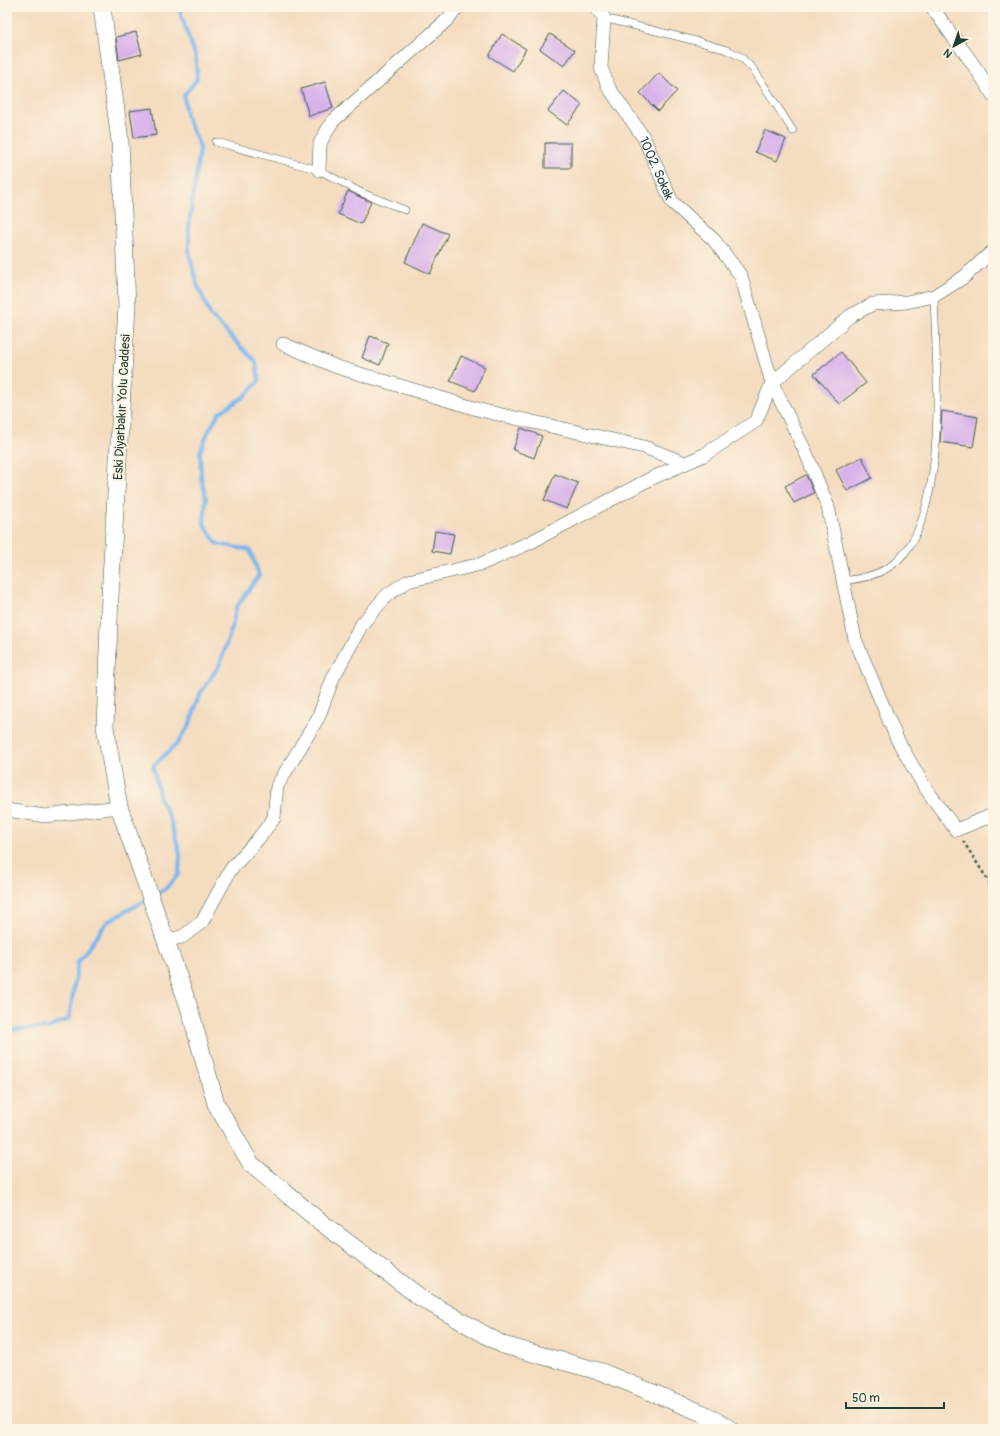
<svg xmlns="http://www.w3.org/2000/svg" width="1000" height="1436" font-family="Pangolin,sans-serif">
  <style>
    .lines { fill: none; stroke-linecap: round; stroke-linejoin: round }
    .stream { stroke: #7bb5ec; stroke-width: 4 }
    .building { fill: #d8b2eb }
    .service-casing { stroke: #3f5549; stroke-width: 8 }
    .minor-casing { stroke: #3f5549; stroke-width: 14 }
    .tertiary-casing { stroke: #3f5549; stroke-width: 18 }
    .path { stroke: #3f5549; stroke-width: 2.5; stroke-dasharray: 3 3; stroke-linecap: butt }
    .service { stroke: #fff; stroke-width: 7 }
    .minor { stroke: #fff; stroke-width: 13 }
    .tertiary { stroke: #fff; stroke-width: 17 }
    .labels { text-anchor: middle; stroke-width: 4; stroke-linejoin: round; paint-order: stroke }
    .street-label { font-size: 13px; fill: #1f3d34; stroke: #fcf5e5 }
  </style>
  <rect width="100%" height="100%" fill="#fcf5e5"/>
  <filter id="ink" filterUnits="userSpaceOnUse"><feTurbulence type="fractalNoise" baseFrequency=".025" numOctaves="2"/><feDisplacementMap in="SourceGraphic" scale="8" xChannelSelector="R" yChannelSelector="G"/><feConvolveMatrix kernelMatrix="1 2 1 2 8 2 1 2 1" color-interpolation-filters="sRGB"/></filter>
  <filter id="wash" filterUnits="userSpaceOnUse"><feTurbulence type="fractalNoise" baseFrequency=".012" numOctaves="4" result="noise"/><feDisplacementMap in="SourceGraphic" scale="16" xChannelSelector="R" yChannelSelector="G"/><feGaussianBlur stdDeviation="0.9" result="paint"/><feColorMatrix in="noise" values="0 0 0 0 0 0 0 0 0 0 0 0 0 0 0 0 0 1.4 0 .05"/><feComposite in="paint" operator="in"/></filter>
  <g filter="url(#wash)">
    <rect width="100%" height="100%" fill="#f4dcbf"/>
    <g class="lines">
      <path class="stream" d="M154,895L165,889L179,874L180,853L170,819L160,799L153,766L177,744L189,726L200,694L220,664L232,627L236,608L259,575L250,550L217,544L204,524L206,498L201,477L200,452L208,432L219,413L245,396L259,381L256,362L211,316L197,284L189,252V225L200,147L186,116L184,95L197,79L196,58L180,12L181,7
        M7,1030L48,1028L69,1019L78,962L107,922L148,899"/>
    </g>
    <g id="blocks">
      <path class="building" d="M136,32L142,54L119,60L116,37Z
        M502,34L526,49L513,71L489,56Z
        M550,34L575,50L564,66L540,49Z
        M659,73L677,91L658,111L640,93Z
        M325,82L333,108L309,116L301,89Z
        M564,91L582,105L567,125L548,111Z
        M152,108L156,135L134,138L130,111Z
        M765,130L786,139L777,161L755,152Z
        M545,143H571V168H545Z
        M348,191L371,202L361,224L338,214Z
        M422,223L448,234L430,274L405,262Z
        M370,336L388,343L380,365L362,358Z
        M841,352L866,383L839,404L814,374Z
        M461,356L485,367L475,391L450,381Z
        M942,411L978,417L973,447L940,442Z
        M521,428L542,436L534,458L513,450Z
        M862,457L872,478L847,491L836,470Z
        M555,474L578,483L567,509L544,500Z
        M806,475L814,493L794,503L785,486Z
        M435,531L454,534L450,554L432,551Z"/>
    </g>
  </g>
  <g filter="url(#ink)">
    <use href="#blocks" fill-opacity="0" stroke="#3f5549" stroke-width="1"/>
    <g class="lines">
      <defs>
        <path id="service" d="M604,18L700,42L727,50L741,57L754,70L793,131
          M216,142L319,170L360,192L405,210
          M842,581C862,579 887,573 901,557C949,505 936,364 934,296"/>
        <g id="minor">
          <path id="s1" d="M596,7L604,18L601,68L609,88L644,138L672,202L714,240L741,276L772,383L806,453L828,507L855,639L897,739L924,786L956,830L993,815"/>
          <path d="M932,7C952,37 975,64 993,95"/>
          <path d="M319,170L320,143L332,122L447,20L458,7"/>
          <path d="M283,344L337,367L484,411L644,447L685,463"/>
          <path d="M7,810L45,816L119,807"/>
          <path d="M166,940L182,937L202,922L231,869L258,839L274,818L277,786L318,718L333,678L362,624L387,595L408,581L481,564L529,543L650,479L704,455L756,421L772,383L850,316L873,304L907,302L934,296L964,277L993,251"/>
        </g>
        <path id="tertiary" d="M102,7L120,141L127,306L110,596L105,727L119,807L189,1007L216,1104L251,1164L318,1220L421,1298L503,1345L602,1372L702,1413L730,1429"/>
      </defs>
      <use href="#service" class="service-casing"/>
      <use href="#minor" class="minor-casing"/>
      <use href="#tertiary" class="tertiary-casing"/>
      <path class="path" d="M963,841L993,888"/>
      <use href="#service" class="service"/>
      <use href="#minor" class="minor"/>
      <use href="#tertiary" class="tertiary"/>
    </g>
  </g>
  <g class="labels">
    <g class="street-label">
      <text dy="5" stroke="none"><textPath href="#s1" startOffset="179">1002. Sokak</textPath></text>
      <text transform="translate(121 407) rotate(-87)" y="5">Eski Diyarbakır Yolu Caddesi</text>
    </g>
  </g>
  <rect width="1000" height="1436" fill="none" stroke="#fcf5e5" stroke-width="24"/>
  <g transform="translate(954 46) rotate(220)" stroke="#fcf5e5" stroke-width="3" paint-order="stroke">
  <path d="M0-3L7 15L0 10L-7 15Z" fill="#1f3d34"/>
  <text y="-6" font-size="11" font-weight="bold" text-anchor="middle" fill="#1f3d34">N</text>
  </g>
  <path d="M846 1402v6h98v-6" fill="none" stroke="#1f3d34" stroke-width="2"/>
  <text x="852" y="1402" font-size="12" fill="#1f3d34" stroke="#fcf5e5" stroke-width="3" paint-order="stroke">50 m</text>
</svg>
